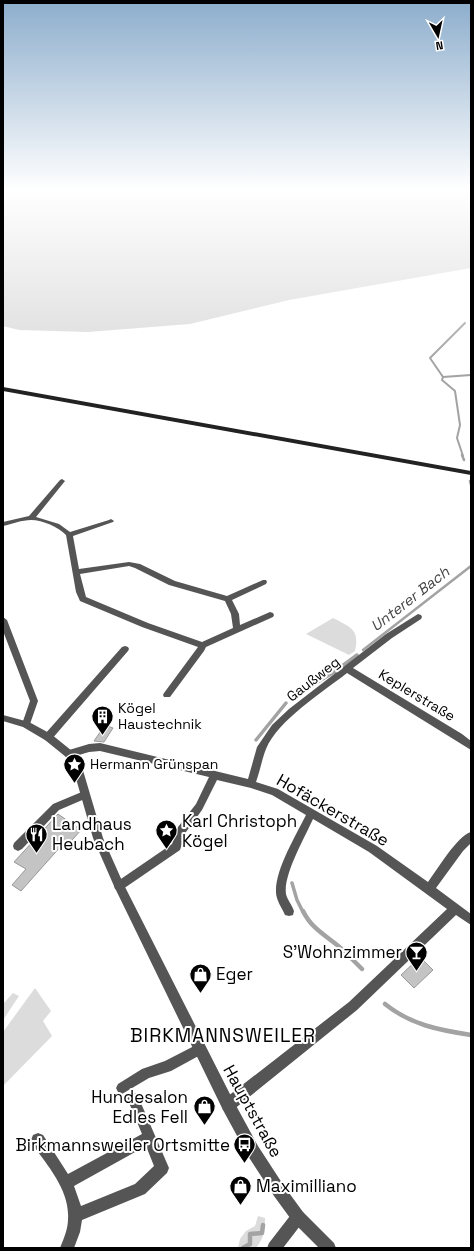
<svg xmlns="http://www.w3.org/2000/svg" width="474" height="1251" font-family="'Space Grotesk',sans-serif">
  <style>
    .green { fill: #dcdcdc }
    .lines { fill: none; stroke-linecap: round; stroke-linejoin: round }
    .stream-far3 { stroke: #a3a3a3; stroke-width: 2 }
    .stream-far2 { stroke: #a3a3a3; stroke-width: 2.5 }
    .stream-far1 { stroke: #a3a3a3; stroke-width: 3.5 }
    .stream { stroke: #a3a3a3; stroke-width: 4.5 }
    .building { fill: #c4c4c4; stroke: #999 }
    .minor { fill: #555; fill-rule: evenodd }
    .tertiary { fill: #555; fill-rule: evenodd }
    .secondary { fill: #222; fill-rule: evenodd }
    .labels { text-anchor: middle; stroke-width: 4; stroke-linejoin: round; paint-order: stroke }
    .street-label { font-size: 14px; fill: #000; stroke: #fff }
    .poi-label { font-size: 14px; fill: #000; stroke: #fff; text-anchor: start }
    .water-label { font-size: 15px; font-style: italic; fill: #444; stroke: #fff }
    .near-street-label { font-size: 17px; fill: #000; stroke: #fff }
    .near-poi-label { font-size: 17px; fill: #000; stroke: #fff; text-anchor: start }
    .near-quarter-label { font-size: 19px; letter-spacing: 1px; fill: #000; stroke: #fff }
  </style>
  <rect width="100%" height="100%" fill="#fff"/>
  <path class="green" d="M3,190H471V268L289,300L190,324L88,332L19,330L3,326Z
    M333,618C350,627 360,629 355,651L349,655L306,634Z
    M35,988L51,1011L43,1021L52,1036L3,1086V1032Z
    M13,993L19,996L3,1020V1004Z
    M258,1216L265,1218C265,1230 264,1238 256,1248H238L240,1239L246,1231L255,1226Z"/>
  <g class="lines">
    <path class="stream-far3" d="M443,377L471,375
      M463,456L457,438L460,425L455,391L442,380L443,377L430,358L465,323"/>
    <path class="stream-far2" d="M462,455L464,460
      M470,481L471,485
      M363,650L471,566"/>
    <path class="stream-far1" d="M298,694L334,672L357,655
      M256,740L286,703
      M292,883L297,900L303,912"/>
    <path class="stream" d="M303,911C312,930 329,937 344,951C350,957 356,963 362,969
      M385,1004C411,1025 439,1030 471,1035
      M243,1248L250,1244V1234L262,1233L263,1225"/>
  </g>
  <path class="building" d="M105,725L113,728L104,742L94,741Z
    M58,814L81,830L66,847L62,845L21,891L12,885L26,869L14,862Z
    M420,957L433,970L414,988L401,975Z"/>
  <g class="lines">
    <path class="minor" d="M62,479L65,481L36,517L59,524L70,532L109,520L111,519L114,521L113,522L73,536L79,569L129,562L140,564L175,581L227,596L263,580H266L267,582L266,584L232,600L239,614L240,625L270,612L273,613L274,615L273,617L206,647L204,651L170,697H164L163,695L164,693L198,647L142,627L80,601L76,592L66,535C58,527 43,520 31,520C22,520 12,524 3,526V522L29,516L60,480ZM129,566L135,568L169,585L225,601L231,614L233,628L202,642L148,623L86,597L80,574Z
      M418,614L421,615L422,617L421,619L392,638L353,668L462,734L471,741V750L347,673C323,692 278,720 266,749C262,759 260,771 256,782L278,789L377,846L428,882C437,870 457,836 471,832V843L463,851L436,888L471,914V925L456,915L357,1010L233,1110L228,1111L223,1110L222,1105L223,1100L349,1002L447,909L369,852L313,819C305,837 283,875 286,894C287,899 292,905 294,911L293,915L289,916L285,915C282,908 276,900 276,892C275,870 296,835 306,815L272,795L251,788L217,780L202,810L186,832L180,850L123,889L119,891L115,889L114,886L115,883L172,844L178,827L196,804L209,777L100,751L89,752L69,758L66,757L64,754L66,751L69,750L89,744L100,743L248,779L257,747L272,725L289,709L386,634Z
      M3,617L7,620L38,701L30,724L29,726L26,728L23,726L22,724L30,701L3,631Z
      M125,646L128,647L129,649L128,651L51,740L48,741L45,740L43,737L45,734L122,647Z
      M84,791L87,792L89,795L87,798L59,810L22,849L18,851L14,849L13,846L14,843L53,804Z
      M200,1043L204,1045L206,1049L204,1053L171,1071L149,1078L122,1094L118,1092L116,1088L118,1084L142,1069L165,1061Z
      M133,1092L137,1094L169,1168L167,1173L145,1194L82,1220L80,1232L74,1248H60C64,1238 68,1229 68,1219C70,1191 48,1166 33,1145L31,1140L33,1135L38,1133L43,1135L68,1174L142,1134L127,1098L129,1094ZM146,1146L154,1166L135,1184L81,1206L74,1186Z
      M298,1210L303,1212L305,1217L303,1222L283,1248H267L269,1243L293,1212Z"/>
    <path class="tertiary" d="M3,715L29,722L51,734L72,751L82,767L103,838L123,883L233,1100L258,1146L284,1186L303,1212L334,1243L336,1248H319L293,1222L274,1196L248,1156L223,1110L114,886L93,838L73,768L66,757L45,740L23,727L3,721Z"/>
    <path class="secondary" d="M3,387L471,471V475L3,391Z"/>
  </g>
  <linearGradient id="sky" x2="0" y2="1"><stop stop-color="#8cadcc"/><stop offset="0.52" stop-color="#fff"/><stop offset="1" stop-color="#fff" stop-opacity="0"/></linearGradient>
  <rect width="474" height="365" fill="url(#sky)"/>
  <defs>
    <symbol id="building-pin" viewBox="-11 -11 22 30"><path d="M0 17L-7.5 6A9.5 9.5 0 1 1 7.5 6Z" fill="#000" stroke="#fff"/><path d="M-4-6H4V6H1V3H-1V6H-4ZM-2.5-4.3h1.7v1.8h-1.7ZM.8-4.3h1.7v1.8H.8ZM-2.5-1h1.7V.8h-1.7ZM.8-1h1.7V.8H.8Z" fill="#fff"/></symbol>
    <symbol id="sight-pin" viewBox="-11 -11 22 30"><path d="M0 17L-7.5 6A9.5 9.5 0 1 1 7.5 6Z" fill="#000" stroke="#fff"/><path d="M0-6L1.8-2.2L6-1.7L2.9 1.2L3.7 5.4L0 3.3L-3.7 5.4L-2.9 1.2L-6-1.7L-1.8-2.2Z" fill="#fff"/></symbol>
    <symbol id="restaurant-pin" viewBox="-11 -11 22 30"><path d="M0 17L-7.5 6A9.5 9.5 0 1 1 7.5 6Z" fill="#000" stroke="#fff"/><path d="M-5-6h1v4h1v-4h1v4h1v-4h1v5L-1.5 .5V6h-2V.5L-5-1ZM5-6V6H3V1.5H1.5Q1.5-4 5-6Z" fill="#fff"/></symbol>
    <symbol id="bar-pin" viewBox="-11 -11 22 30"><path d="M0 17L-7.5 6A9.5 9.5 0 1 1 7.5 6Z" fill="#000" stroke="#fff"/><path d="M-6-5H6L.8 .8V4.5H3.5V6h-7V4.5H-.8V.8Z" fill="#fff"/></symbol>
    <symbol id="shop-pin" viewBox="-11 -11 22 30"><path d="M0 17L-7.5 6A9.5 9.5 0 1 1 7.5 6Z" fill="#000" stroke="#fff"/><path d="M-5-2.5h2.3a2.7 3.5 0 0 1 5.4 0H5L5.5 6h-11ZM-1.5-2.5h3a1.5 2.3 0 0 0-3 0Z" fill="#fff"/></symbol>
    <symbol id="bus-pin" viewBox="-11 -11 22 30"><path d="M0 17L-7.5 6A9.5 9.5 0 1 1 7.5 6Z" fill="#000" stroke="#fff"/><path d="M-5-6H5V4H4V6H2V4H-2V6H-4V4H-5ZM-3.5-4V0h7V-4ZM-3.5 1.2v1.5H-2V1.2ZM2 1.2v1.5H3.5V1.2Z" fill="#fff"/></symbol>
  </defs>
  <g fill-rule="evenodd">
    <use href="#building-pin" x="90" y="704" width="25" height="34"/>
    <use href="#sight-pin" x="62" y="752" width="25" height="34"/>
    <use href="#sight-pin" x="154" y="818" width="25" height="34"/>
    <use href="#restaurant-pin" x="24" y="822" width="25" height="34"/>
    <use href="#bar-pin" x="404" y="940" width="25" height="34"/>
    <use href="#shop-pin" x="188" y="962" width="25" height="34"/>
    <use href="#shop-pin" x="192" y="1094" width="25" height="34"/>
    <use href="#bus-pin" x="232" y="1132" width="25" height="34"/>
    <use href="#shop-pin" x="228" y="1174" width="25" height="34"/>
  </g>
  <g class="labels">
    <g class="street-label">
      <text transform="translate(313 679) rotate(-38)" y="5">Gaußweg</text>
      <text transform="translate(417 695) rotate(31)" y="5">Keplerstraße</text>
    </g>
    <g class="poi-label">
      <text x="118" y="713">Kögel<tspan x="118" dy="16">Haustechnik</tspan></text>
      <text x="90" y="769">Hermann Grünspan</text>
    </g>
    <g class="water-label">
      <text transform="translate(410 599) rotate(-38)" y="5">Unterer Bach</text>
    </g>
    <g class="near-street-label">
      <text transform="translate(333 810) rotate(30)" y="6">Hofäckerstraße</text>
      <text transform="translate(253 1111) rotate(61)" y="6">Hauptstraße</text>
    </g>
    <g class="near-poi-label">
      <text x="182" y="827">Karl Christoph<tspan x="182" dy="20">Kögel</tspan></text>
      <text x="52" y="830">Landhaus<tspan x="52" dy="20">Heubach</tspan></text>
      <text x="402" y="958" text-anchor="end">S'Wohnzimmer</text>
      <text x="216" y="980">Eger</text>
      <text x="188" y="1103" text-anchor="end">Hundesalon<tspan x="188" dy="20">Edles Fell</tspan></text>
      <text x="230" y="1151" text-anchor="end">Birkmannsweiler Ortsmitte</text>
      <text x="256" y="1192">Maximilliano</text>
    </g>
    <g class="near-quarter-label">
      <text x="223" y="1042">BIRKMANNSWEILER</text>
    </g>
  </g>
  <rect width="474" height="1251" fill="none" stroke="#000000" stroke-width="8"/>
  <g transform="translate(438 36) rotate(171)" stroke="#ffffff" stroke-width="3" paint-order="stroke">
  <path d="M0-3L7 15L0 10L-7 15Z" fill="#000000"/>
  <text y="-6" font-size="11" font-weight="bold" text-anchor="middle" fill="#000000">N</text>
  </g>
</svg>
